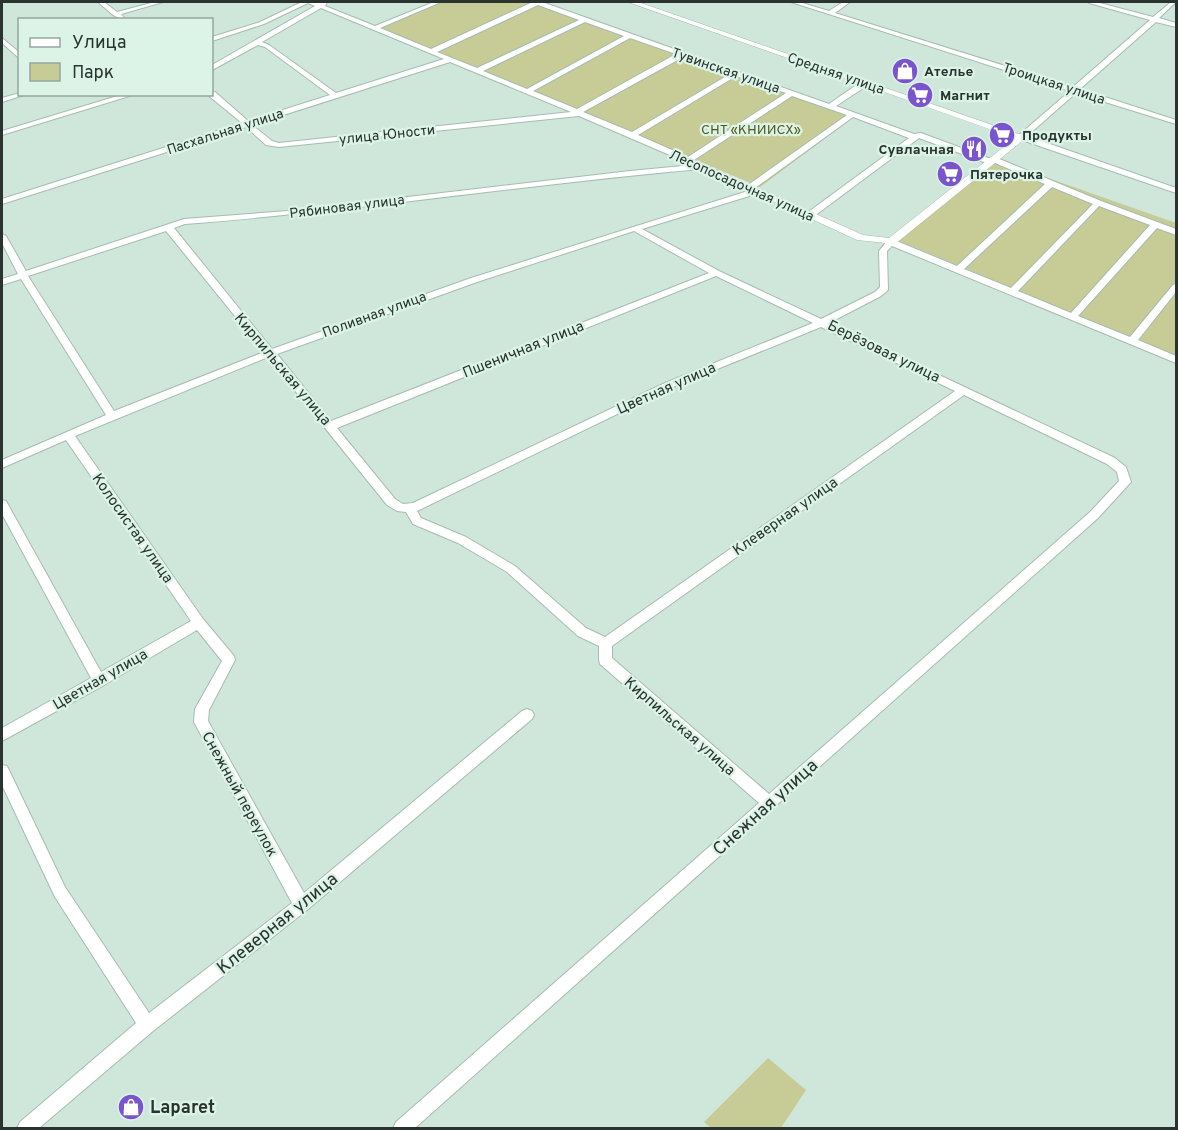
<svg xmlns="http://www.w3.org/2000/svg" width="1178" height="1130" font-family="Overpass,sans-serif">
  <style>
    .green { fill: #c7cb95 }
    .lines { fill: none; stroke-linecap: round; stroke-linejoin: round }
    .minor-casing { stroke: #a6bcb1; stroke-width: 2 }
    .tertiary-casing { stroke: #a6bcb1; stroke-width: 1 }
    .minor { fill: #fff; fill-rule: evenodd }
    .tertiary { fill: #fff; fill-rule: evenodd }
    .labels { text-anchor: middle; stroke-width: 4.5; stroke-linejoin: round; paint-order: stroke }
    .far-street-label { font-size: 14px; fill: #2a332f; stroke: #dcf4e8 }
    .far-poi-label { font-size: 14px; font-weight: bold; fill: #2a332f; stroke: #dcf4e8; text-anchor: start }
    .far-park-label { font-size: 14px; fill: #54571b; stroke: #dcf4e8 }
    .street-label { font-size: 15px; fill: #2a332f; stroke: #dcf4e8 }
    .near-street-label { font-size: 18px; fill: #2a332f; stroke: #dcf4e8 }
    .near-poi-label { font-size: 18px; font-weight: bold; fill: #2a332f; stroke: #dcf4e8; text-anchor: start }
  </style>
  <rect width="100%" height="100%" fill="#cfe6db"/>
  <path class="green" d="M443,2H541L858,114L760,187L381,28Z
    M991,158L1176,223V356L892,238Z
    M768,1058L806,1090L781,1128H711L704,1122Z"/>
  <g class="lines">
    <defs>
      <path id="minor" d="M98,2H104L117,12L155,2H163L121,14L124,18L123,20L113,15Z
        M302,2L320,3L327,2L325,6L375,26L434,2H441L380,28L431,49L533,2H542L829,104L862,81H868V85L836,106L914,134L921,133L991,159L997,158L1101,201L1176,229V235L1157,228L1078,316L1130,337L1173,285L1176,284V292L1138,340L1176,356V363L892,246L887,251L888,290L881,296L829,323L1115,458L1126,467L1131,482L1098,518L415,1128H393L396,1122L759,803L600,664L599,660V646L578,636L507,572L458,543L413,524L406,512L397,511L387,505L268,357L75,436L203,619L234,656L235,660L209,710L208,721L304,893L522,711L527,709L532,711L534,715L532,719L307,910L153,1031L39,1128H17L20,1122L136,1023L55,897L2,785V765L7,766L65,887L149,1013L292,903L194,722L195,709L222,661L197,630L104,685L2,741V728L91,678L2,514V500L6,501L101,672L191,621L66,440L2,468V460L106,415L21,279L2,285V279L18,274L2,243V234L6,236L26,271L184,219L288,211L630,171L693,165L579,116L279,147L266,145L246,127L2,204V199L242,123L209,96L212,92H215L248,121L330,95L265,47L258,45L212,70V65L315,6L308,3L264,24L212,41V37L260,22ZM538,5L579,20L477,68L437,52ZM321,8L444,59L336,93L269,45L262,42ZM585,22L624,36L527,89L483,71ZM630,38L676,54L577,109L533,91ZM683,57L730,74L632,132L583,112ZM450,62L571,112L279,143L272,141L252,125ZM736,76L786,93L688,157L638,135ZM792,96L847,115L748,185L694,160ZM853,117L909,138L807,213V217H813L919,138L989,164L995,163L1045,184L957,266L894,240H888L879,251L880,287L875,292L821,319L719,271L642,229L759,193V189L755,188ZM701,169L748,191L471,278L272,349L174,228L185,224C358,211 529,184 701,169ZM1052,187L1093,204L1011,288L964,269ZM1099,206L1150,225L1071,313L1018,291ZM166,231L264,352L114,411L28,276ZM634,231L709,273L331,421L277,354L477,282ZM716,276L813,323L665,383L413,503L403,504L395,499L337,428ZM821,327L955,391L605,637L586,628L515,566L466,537L421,518L417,511L673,387ZM964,395L1107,464L1117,472L1119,481L1090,512L769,794L612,658V646Z
        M791,2H799L829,11L843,2H850L835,13L1073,87L1150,20L1089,3L1088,2H1096L1153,17L1171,2H1176L1159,18L1176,23V27L1156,22L1080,89L1176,120V124L1076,93L1027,136L1176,188V193L1019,139V135L1070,91Z
        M2,38L20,53V59L2,43Z
        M20,93L27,94L2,102V98Z
        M124,94H136L2,135V131Z"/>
      <path id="tertiary" d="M628,2H638L1027,137L895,244L857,240L751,191L760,189L863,235L889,238L1015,138Z"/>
    </defs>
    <use href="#minor" class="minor-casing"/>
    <use href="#tertiary" class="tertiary-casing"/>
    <use href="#minor" class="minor"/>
    <use href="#tertiary" class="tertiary"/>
  </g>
  <defs>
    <symbol id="shop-disc" viewBox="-11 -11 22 22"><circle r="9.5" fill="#7a54cd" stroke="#dcf4e8"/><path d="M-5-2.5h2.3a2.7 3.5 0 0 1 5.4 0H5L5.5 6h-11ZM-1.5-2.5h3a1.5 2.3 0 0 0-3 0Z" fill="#fff"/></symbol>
    <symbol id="supermarket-disc" viewBox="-11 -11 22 22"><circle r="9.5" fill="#7a54cd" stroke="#dcf4e8"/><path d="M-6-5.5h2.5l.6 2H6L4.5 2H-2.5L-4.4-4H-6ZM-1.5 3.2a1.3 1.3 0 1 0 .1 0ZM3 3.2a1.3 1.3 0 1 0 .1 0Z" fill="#fff"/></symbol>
    <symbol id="restaurant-disc" viewBox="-11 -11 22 22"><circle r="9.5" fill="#7a54cd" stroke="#dcf4e8"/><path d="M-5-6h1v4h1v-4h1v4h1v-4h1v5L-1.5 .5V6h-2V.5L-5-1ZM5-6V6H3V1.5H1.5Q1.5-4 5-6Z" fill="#fff"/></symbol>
  </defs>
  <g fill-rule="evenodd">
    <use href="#shop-disc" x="890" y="56" width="30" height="30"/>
    <use href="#supermarket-disc" x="905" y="80" width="30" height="30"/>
    <use href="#supermarket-disc" x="987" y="120" width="30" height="30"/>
    <use href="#restaurant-disc" x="959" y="134" width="30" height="30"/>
    <use href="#supermarket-disc" x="935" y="159" width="30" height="30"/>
    <use href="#shop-disc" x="116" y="1092" width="30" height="30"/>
  </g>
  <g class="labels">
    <g class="far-street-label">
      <text transform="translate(726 70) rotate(19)" y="5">Тувинская улица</text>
      <text transform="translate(836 73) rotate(19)" y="5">Средняя улица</text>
      <text transform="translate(1054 83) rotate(18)" y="5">Троицкая улица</text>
      <text transform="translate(225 131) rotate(-18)" y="5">Пасхальная улица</text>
      <text transform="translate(387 134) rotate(-6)" y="5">улица Юности</text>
      <text transform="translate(742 185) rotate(24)" y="5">Лесопосадочная улица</text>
      <text transform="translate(347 206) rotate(-7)" y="5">Рябиновая улица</text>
      <text transform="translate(374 314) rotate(-20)" y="5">Поливная улица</text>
    </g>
    <g class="far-poi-label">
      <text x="924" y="76">Ателье</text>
      <text x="940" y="100">Магнит</text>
      <text x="1022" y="140">Продукты</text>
      <text x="954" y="154" text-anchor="end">Сувлачная</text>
      <text x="970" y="179">Пятерочка</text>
    </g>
    <g class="far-park-label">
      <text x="751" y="134">СНТ «КНИИСХ»</text>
    </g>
    <g class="street-label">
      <text transform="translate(523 349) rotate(-22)" y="5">Пшеничная улица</text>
      <text transform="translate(884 351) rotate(26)" y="5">Берёзовая улица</text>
      <text transform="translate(283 369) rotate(50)" y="5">Кирпильская улица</text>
      <text transform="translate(666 388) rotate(-24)" y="5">Цветная улица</text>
      <text transform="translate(785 516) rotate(-35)" y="5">Клеверная улица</text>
      <text transform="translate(133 528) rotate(55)" y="5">Колосистая улица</text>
      <text transform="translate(100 679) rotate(-30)" y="5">Цветная улица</text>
      <text transform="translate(680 726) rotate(41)" y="5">Кирпильская улица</text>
      <text transform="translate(240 794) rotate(61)" y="5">Снежный переулок</text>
    </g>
    <g class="near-street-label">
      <text transform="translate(765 807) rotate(-42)" y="6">Снежная улица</text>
      <text transform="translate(277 923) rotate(-39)" y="6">Клеверная улица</text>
    </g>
    <g class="near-poi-label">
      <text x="150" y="1113">Laparet</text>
    </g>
  </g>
  <rect width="1178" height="1130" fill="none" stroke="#2a332f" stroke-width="6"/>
  <rect x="18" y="18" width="195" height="78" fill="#dcf4e8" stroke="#95a79e" stroke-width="1.5"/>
  <rect x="30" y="38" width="30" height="9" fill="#ffffff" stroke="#95a79e" stroke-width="1.5"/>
  <text x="72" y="48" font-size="18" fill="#2a332f">Улица</text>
  <rect x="30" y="63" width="30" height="18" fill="#c7cb95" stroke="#95a79e" stroke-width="1.5"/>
  <text x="72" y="78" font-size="18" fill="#2a332f">Парк</text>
</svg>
